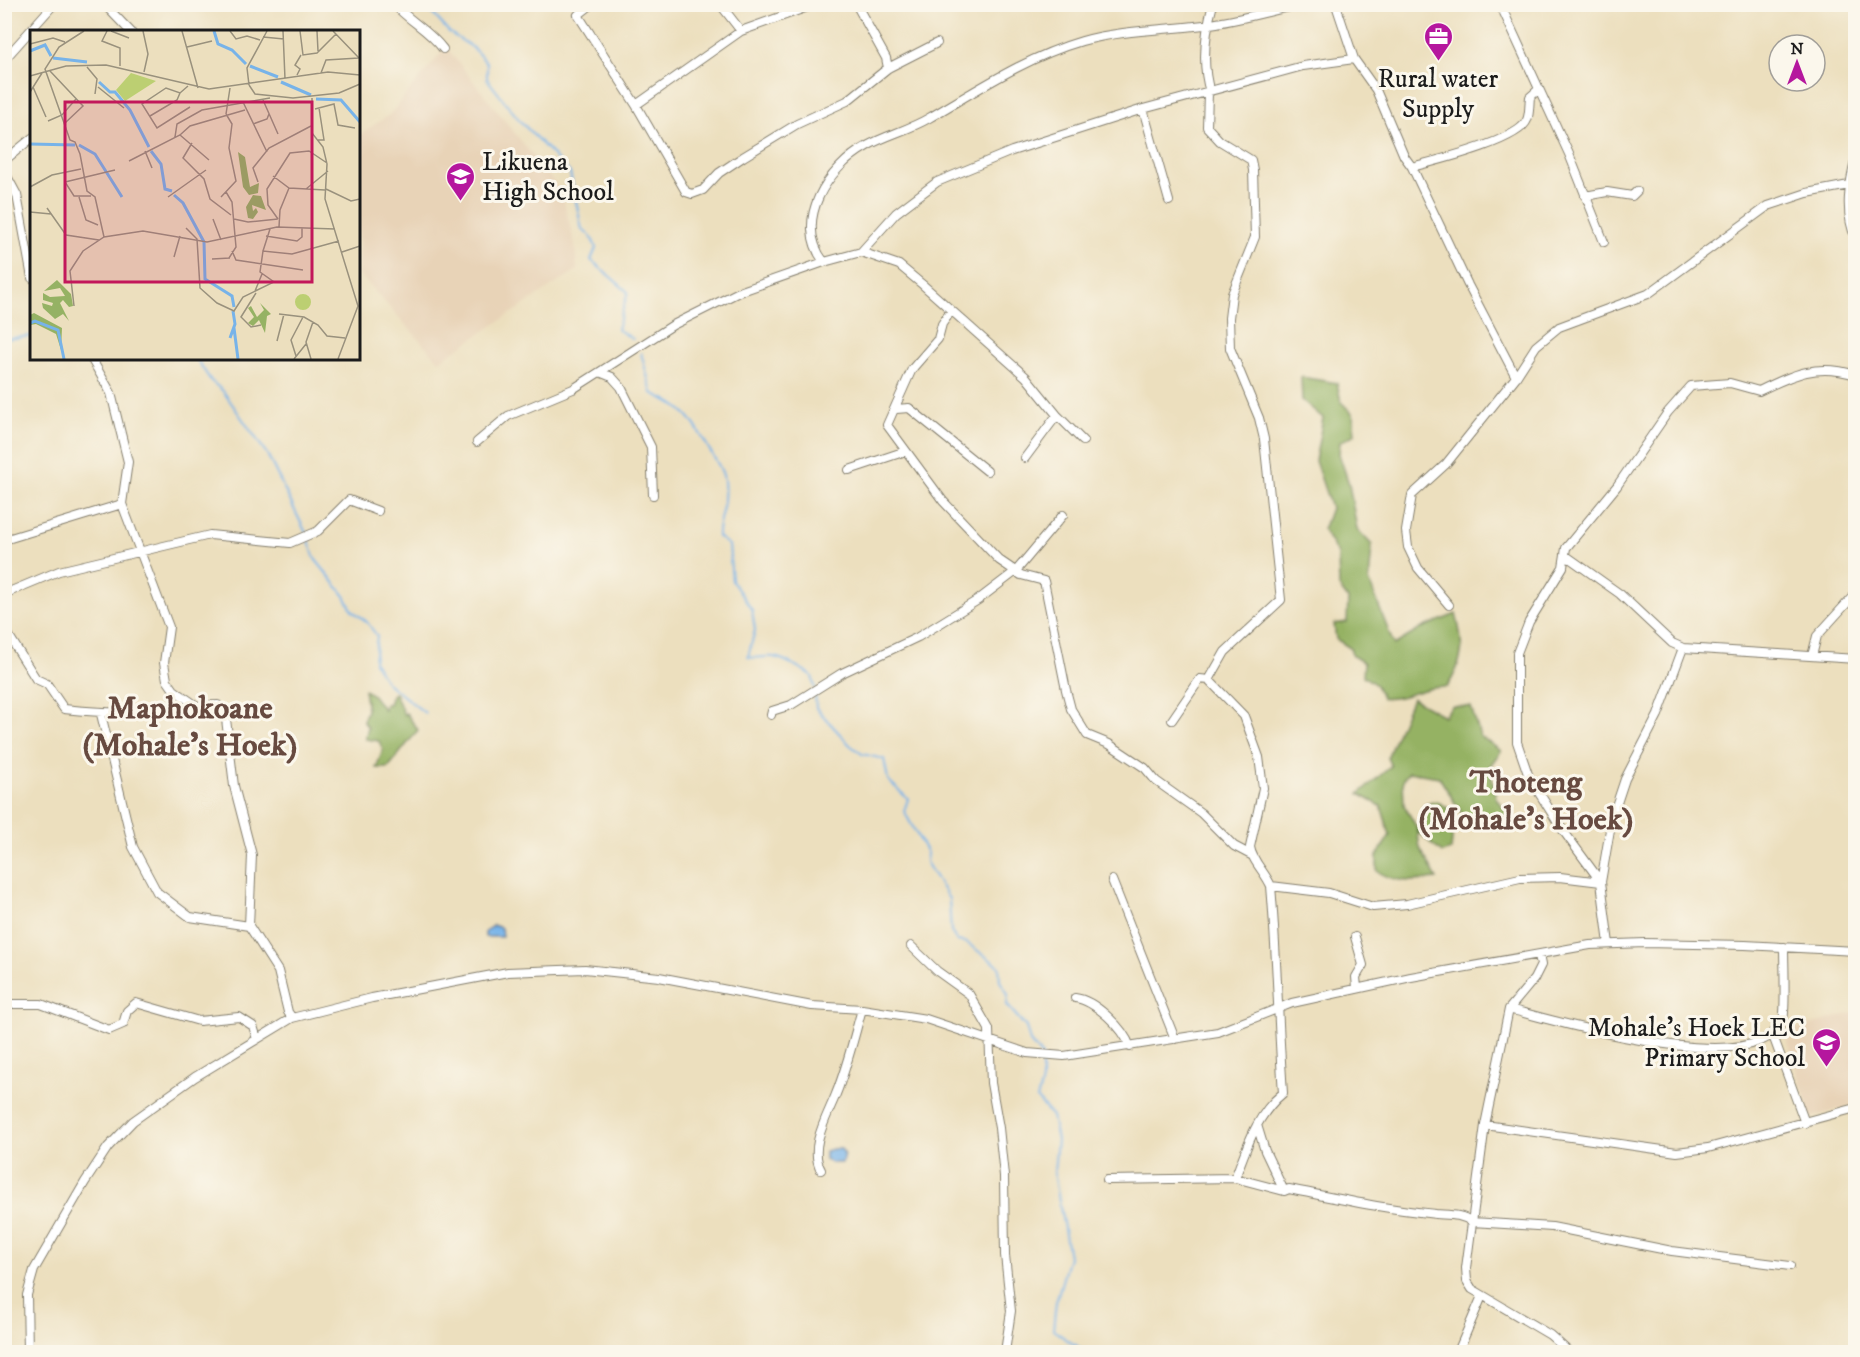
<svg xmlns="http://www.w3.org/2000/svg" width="1860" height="1357" font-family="'IM FELL DW Pica',serif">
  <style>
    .built { fill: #e8d3b7 }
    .forest { fill: #95b264; stroke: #586740; stroke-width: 1.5 }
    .water { fill: #77b3e9; stroke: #4a6882; stroke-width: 1.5 }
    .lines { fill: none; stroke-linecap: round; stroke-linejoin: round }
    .stream { stroke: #77b3e9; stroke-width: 2 }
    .street-casing { stroke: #847e6d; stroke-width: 10 }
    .street { stroke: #fff; stroke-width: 8 }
    .labels { text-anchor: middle; stroke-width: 6; stroke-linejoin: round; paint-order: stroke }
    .poi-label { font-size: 26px; fill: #1c1c1c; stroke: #fbf7ec }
    .district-label { font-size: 32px; font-weight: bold; fill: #674a40; stroke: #fbf7ec }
    .inset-river { fill: none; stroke: #77b3e9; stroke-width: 3 }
    .inset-road { fill: none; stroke: #99917d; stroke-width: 1.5 }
    .view { fill: #c2185b; fill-opacity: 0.15; stroke: #c2185b; stroke-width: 3 }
    .inset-edge { fill: none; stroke: #1c1c1c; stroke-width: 3 }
  </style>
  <rect width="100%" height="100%" fill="#fbf7ec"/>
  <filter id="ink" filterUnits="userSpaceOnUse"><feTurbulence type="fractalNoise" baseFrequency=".0167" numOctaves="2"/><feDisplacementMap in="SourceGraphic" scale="12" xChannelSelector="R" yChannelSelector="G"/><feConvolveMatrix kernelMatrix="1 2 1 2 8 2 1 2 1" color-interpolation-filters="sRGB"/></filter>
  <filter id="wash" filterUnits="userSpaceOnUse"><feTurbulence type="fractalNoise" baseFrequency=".008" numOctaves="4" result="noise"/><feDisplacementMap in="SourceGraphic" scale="24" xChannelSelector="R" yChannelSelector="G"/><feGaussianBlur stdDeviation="1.35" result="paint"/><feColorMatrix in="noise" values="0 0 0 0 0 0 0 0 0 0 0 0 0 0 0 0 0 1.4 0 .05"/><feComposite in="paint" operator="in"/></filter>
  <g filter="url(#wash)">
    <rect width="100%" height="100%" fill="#ecdfbe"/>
    <path class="built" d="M446,47L561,191L575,245L577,270L439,361L359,274V135L389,115Z
      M1855,1012V1104L1811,1118L1785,1032Z"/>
    <path class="forest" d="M1301,377L1337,383L1341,402L1353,414L1355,434L1340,442L1339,454L1349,484L1357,529L1372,545L1369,581L1394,645L1424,627L1456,614C1464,645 1465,659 1447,687C1419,686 1406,701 1382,698L1376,685L1363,676L1364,663L1353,656L1350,648L1336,639L1334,624L1347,622L1348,599L1339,587L1338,554L1323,530L1331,508L1315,461L1323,418L1302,400Z
      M364,690L372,694L384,710L385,704H389L392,695L395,693L404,715L406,713L418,730L388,768H376L383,750L379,741L365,739L368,728L363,721L367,710Z
      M1412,698L1444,716L1452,706L1471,707L1480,736L1501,751L1490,766L1496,798L1508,813L1492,826L1465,819L1439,777L1409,772L1403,779L1404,805L1417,828L1420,848L1437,879C1415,881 1396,884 1377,871V856L1390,835L1381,806L1359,794L1391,766L1387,758Z
      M1436,801L1448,808L1453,828L1451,850L1442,853L1418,832L1424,805Z"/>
    <path class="water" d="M493,925L501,928L502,937H485V932Z
      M833,1149H841L844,1153L842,1163H831L825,1159V1151Z"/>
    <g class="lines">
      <path class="stream" d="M424,4L450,33L472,47L487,63V79L521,122L570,173L582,230L591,236L596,248L591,260L628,292L617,329L633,339
        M4,339L32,336
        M641,353L652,393C687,409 691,417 709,449C722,471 726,473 724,500C723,513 717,523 718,537L729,545L732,581L752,610L755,630L748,657C757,659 764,656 773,657C783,658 804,670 812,676L815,688
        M196,358L211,381L223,391L267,454L306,533
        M308,538L315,559L345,596L352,610L367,622L377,636L374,662L387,683L425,713
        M815,694L816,708L850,745L862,754L884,759L888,780L908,799L904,811L927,853L926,862L949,899L951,932L957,941L967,943L999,966L1000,981L1008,994L1007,1005L1026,1027L1030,1042L1042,1056V1081L1037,1099L1052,1116L1054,1126L1057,1140L1054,1172L1069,1257L1056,1302L1053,1330L1085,1352"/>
    </g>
  </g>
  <g filter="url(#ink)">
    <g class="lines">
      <defs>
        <path id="street" d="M104,4L131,32
          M394,4C409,21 429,30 443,49
          M592,4L578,15L636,105L686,192L692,194L703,190L719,173L743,157L797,124L847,101L888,68L937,43
          M720,4L741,31
          M856,4L886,58L888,68
          M1317,4H1339
          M1500,4L1569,154L1604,242
          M1336,5L1354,59L1376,90L1404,156L1412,167L1468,285L1516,377
          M4,60L54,4
          M1208,92L1207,127L1220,141L1251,160L1253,170L1255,237L1232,294L1229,318L1230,348L1259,418L1264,439L1281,600L1225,652L1209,680
          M1210,92C1201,63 1205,33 1213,4
          M636,105L741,31L816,4
          M1143,109L1169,201
          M1856,158C1849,184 1844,213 1856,239
          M4,161L32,138
          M1412,167C1434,161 1519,141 1527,120C1530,113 1529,104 1530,97L1538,90
          M4,171L17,195L32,278
          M1585,196L1607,192L1632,196L1637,191
          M861,252L899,265L923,285L1026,377L1057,415L1083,441
          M824,262C793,221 827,168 867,146C886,135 909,130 929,118C979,89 1027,57 1082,41C1121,30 1164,30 1204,25C1237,21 1270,11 1302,4
          M951,311L942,324L938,339L912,369L887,425L943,501L999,560L1021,575L1044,581L1066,690L1071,709L1087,735L1109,744L1145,768L1156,781L1201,813L1234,846L1251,855
          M91,358L111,393L128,462L122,504L169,627L164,663L167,680L174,690L197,706L218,705L226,719L234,786L252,855L249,926L278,971L288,1012L292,1018
          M602,373L612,377L621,387L651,447L653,495
          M896,409L909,408L987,471
          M477,442L508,416L573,389L673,325L739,292L824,262L861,252L896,213L937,182L1012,151L1143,109L1303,66L1354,59
          M1025,458L1057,415
          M849,470L906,451
          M4,540L122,504
          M1565,555L1620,594L1672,643L1683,648L1856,659
          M4,594L59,571L210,535L290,543L318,531L349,500L378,511
          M1449,605L1418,568L1408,547L1406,531L1412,495L1446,464L1516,377L1536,346L1559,327L1648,294L1768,206L1807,193L1849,185
          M4,625L9,636L36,679L47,684L64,709C108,714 153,714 197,706
          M1812,656L1817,636L1856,593
          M1209,680L1244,716L1259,757L1263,788L1250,847C1252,861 1265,872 1271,886C1277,955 1278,1024 1283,1093C1256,1115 1247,1147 1235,1178
          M101,714L133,847L157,892L190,917L249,926
          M771,715L772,711L791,705L842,673L918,637L978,600L1016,571L1063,515
          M1172,720L1200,679L1209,680
          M1112,880L1175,1039
          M1601,882L1562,829L1529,777L1517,742V653L1529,622L1563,567L1566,548L1617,486L1668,412L1691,386L1730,383L1759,391C1794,374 1817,363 1856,375
          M1271,886L1329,893L1373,907L1407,904L1520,878L1560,877L1601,882
          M1355,937L1363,965L1356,977L1357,988
          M1609,944L1601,882L1612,818L1625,779L1658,715L1683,648
          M911,946L937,971L969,994L989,1029L991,1083L999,1128L1004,1176L1005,1255L1011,1311L1005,1352
          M4,994L7,1004H41L109,1030L123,1024L127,1011L136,1003L199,1021L239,1017L253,1026L257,1039
          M1075,998C1094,1000 1124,1028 1130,1047
          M1509,1009C1556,1021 1760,1083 1783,1020C1786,1010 1784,961 1784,947
          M1772,1033L1805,1123
          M1257,1125L1265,1151L1284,1191L1289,1189C1340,1199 1384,1209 1436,1214C1450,1215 1461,1214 1472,1222L1552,1227L1672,1251L1790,1266
          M1485,1125L1509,1009L1534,979L1541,965L1539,955
          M821,1170C808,1147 828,1115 836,1094C847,1067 854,1037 862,1009
          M1107,1180L1235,1178L1284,1191
          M28,1352L27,1295L34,1270L85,1182L108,1147L133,1121L195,1077L292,1018L372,998L508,972L585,969L659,977L812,1006L862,1009L926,1019L1027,1053L1064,1056L1218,1032L1292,1003L1411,977L1590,945L1645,943L1745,945L1856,951
          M1458,1352L1482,1296
          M1569,1352L1550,1335L1472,1289L1467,1281L1466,1268L1485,1125L1677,1152L1708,1148L1856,1108"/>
      </defs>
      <use href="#street" class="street-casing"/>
      <use href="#street" class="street"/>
    </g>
  </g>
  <defs>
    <symbol id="office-pin" viewBox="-11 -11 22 30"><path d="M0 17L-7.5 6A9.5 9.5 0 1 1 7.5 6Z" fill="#b5179e" stroke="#fbf7ec"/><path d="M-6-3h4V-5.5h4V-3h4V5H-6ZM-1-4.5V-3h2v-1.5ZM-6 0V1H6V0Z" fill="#fff"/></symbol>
    <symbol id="school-pin" viewBox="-11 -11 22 30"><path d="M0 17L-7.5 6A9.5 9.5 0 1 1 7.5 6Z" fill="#b5179e" stroke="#fbf7ec"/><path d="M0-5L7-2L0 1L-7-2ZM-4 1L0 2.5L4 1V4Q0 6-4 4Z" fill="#fff"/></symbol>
  </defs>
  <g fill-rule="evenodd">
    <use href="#office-pin" x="1422" y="20" width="33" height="45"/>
    <use href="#school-pin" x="444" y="160" width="33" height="45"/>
    <use href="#school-pin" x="1810" y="1026" width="33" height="45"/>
  </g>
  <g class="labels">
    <g class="poi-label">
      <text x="1438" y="87">Rural water<tspan x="1438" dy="30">Supply</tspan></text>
      <text x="482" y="170" text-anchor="start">Likuena<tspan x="482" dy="30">High School</tspan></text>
      <text x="1805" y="1036" text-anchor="end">Mohale's Hoek LEC<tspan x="1805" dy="30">Primary School</tspan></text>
    </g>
    <g class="district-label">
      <text x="190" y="718">Maphokoane<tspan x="190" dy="37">(Mohale's Hoek)</tspan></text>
      <text x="1526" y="792">Thoteng<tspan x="1526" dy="37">(Mohale's Hoek)</tspan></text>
    </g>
  </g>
  <g transform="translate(30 30)">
    <rect width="330" height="330" fill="#ecdfbe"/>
    <path d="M101,43L126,51L95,71L86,60ZM265 272a8 8 0 1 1 16 0a8 8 0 1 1-16 0Z" fill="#bccf72"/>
    <path d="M208,122L215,127L220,157L229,153L228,163L219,165L213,157ZM223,165L231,166L236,180L222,175L223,181L226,178L228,182L223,189L218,188L216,177ZM27,250L41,264L43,276L39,277L33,270L30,273L39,291L33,284L25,289L13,278L12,273L22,276L23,273L13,270V263L20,267L35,266L30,258L14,261ZM230,273L241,284L237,286L235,303L229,290L223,296L218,293L224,287L218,278L221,276L227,287L234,280ZM4,283L32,298L31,320L26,304L6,294L0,295V285Z" fill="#95b264"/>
    <path class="inset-river" d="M184,1L188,14L202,20L216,34M0,21L15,15L21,26M23,28L57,32M220,36L248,47M69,52L80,62H85L100,80L119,117M251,52L281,65M286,69L311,70L330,92M0,114L45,115M49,115L65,124L92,167M121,121L131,134L135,159L142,161M144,165L153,173L174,212L175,249L202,266L204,277M0,293L5,291L28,300L34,329M204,298L208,329M200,308L205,294L203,281"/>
    <path class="inset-road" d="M54,1L29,17L15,39L40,110L45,112L50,124L57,161L65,167L74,207M77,1L72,11L90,18V36M81,1L99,8M113,1L118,24L114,42M152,1L168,58M200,1L206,9L217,6L230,10M253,1L255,49M270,1L273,25L287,23L306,4M287,1L288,21M303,1L329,28M233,7L254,9M0,14L23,8L35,12M157,17L182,11M57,37L67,49L65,64M20,41L53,76L35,93M291,43L296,30L329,28M267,45L270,39L265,35L271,25M0,46L36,36L76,35L179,59L298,42L330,45M219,55L225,64L263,68L309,63L330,54M219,55L217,38L237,1M158,56L150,63L136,58L112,74L127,98L160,77M3,57L16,87M68,57L94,78M0,62L12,43M282,68V103L293,117L297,134L295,169L328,276L308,329M233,70L248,104M213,72L237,122M285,79L304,74L308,95L325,98M196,84L200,58M120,86L147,70L150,63M18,91L32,85L46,69M223,94L237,89L239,84M150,105L179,130M145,107L147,94L172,80L240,68M288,110H294L289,78M162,113L153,128L174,149L180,169L201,185M115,121L122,138M99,131L150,105L160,96L215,80M243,146L259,158L295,160M228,152L223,138L239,118L281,96M0,157L22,145L51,139M276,159L298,141M296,159L321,171L330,169M196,162L202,172L205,206L206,217L199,228M61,166H44L35,152L85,140M49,167L56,190L68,195M138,167L176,140M191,167L206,151L199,118L202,94L196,84M17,178L36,205L69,210M0,182L21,184M183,189L191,210M204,189L218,192L248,189M248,189L238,175L237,159L260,123L279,121L297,133M249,197L250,180L259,158M156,198L167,209L170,258L187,273L204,281L213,267L244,252L230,242L233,221L262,224L309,211M236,206L267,211L272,207V198M202,221L206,230L273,240M233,221L240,199M312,222L330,216M144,227L150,206M182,229L200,228M225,261L232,244M226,263L211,287L221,297L231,295M44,276L40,241L53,221L74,207L113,201L177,212L247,197L305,199M249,284L274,287L288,295L297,306L315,308M247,311L254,284M266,326L261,310L273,287M264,329L276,314M281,329L276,312L283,292"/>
    <path class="view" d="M35,72H282V252H35Z"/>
    <rect width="330" height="330" class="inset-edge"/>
  </g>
  <rect width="1860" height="1357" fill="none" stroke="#fbf7ec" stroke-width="24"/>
  <g transform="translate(1797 63)"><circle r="28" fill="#fbf7ec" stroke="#a29f99" stroke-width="1.5"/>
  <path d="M0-4.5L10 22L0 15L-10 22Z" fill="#b5179e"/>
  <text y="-9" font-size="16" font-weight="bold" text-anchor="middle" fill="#1c1c1c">N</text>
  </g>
</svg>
